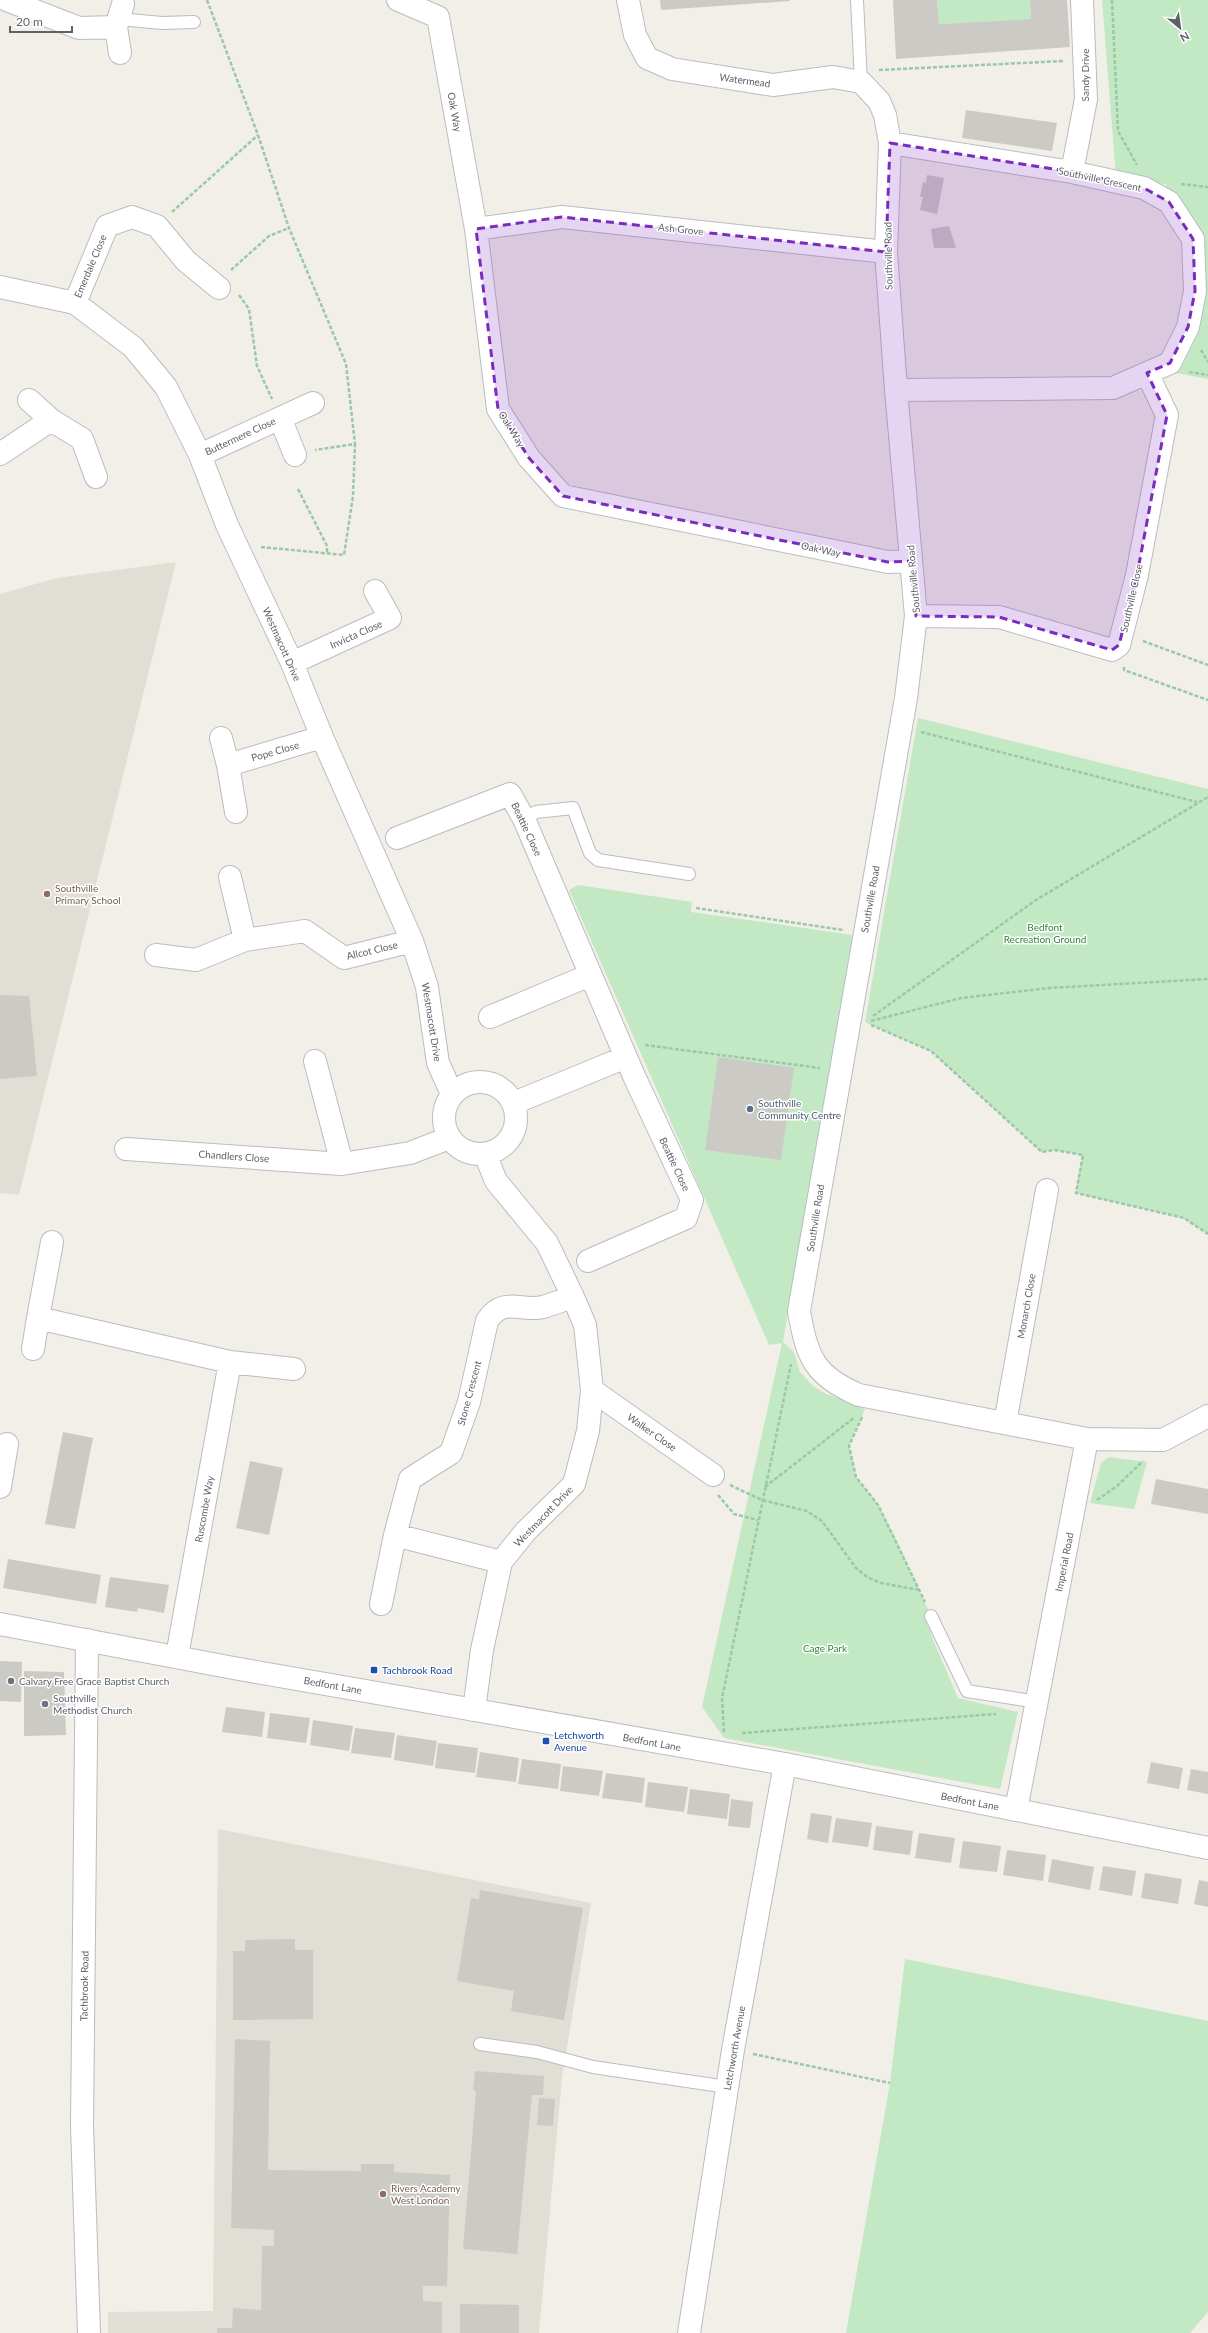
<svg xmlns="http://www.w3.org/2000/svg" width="1208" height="2333" font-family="Lato,sans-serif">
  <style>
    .education { fill: #e1ded5 }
    .green { fill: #c3e9c4 }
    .building { fill: #cccac4 }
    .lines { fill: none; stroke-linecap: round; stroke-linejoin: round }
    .service-casing { stroke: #b9bcc1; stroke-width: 14 }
    .minor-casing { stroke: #b9bcc1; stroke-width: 24 }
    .secondary-casing { stroke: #babdc3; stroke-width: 24 }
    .path { stroke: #9ac8a9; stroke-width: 2.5; stroke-dasharray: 4 2; stroke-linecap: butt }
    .service { stroke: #fff; stroke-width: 12 }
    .minor { stroke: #fff; stroke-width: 22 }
    .secondary { stroke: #fff; stroke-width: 22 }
    .marked { fill: #7b2cbf; fill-opacity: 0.2; stroke: #7b2cbf; stroke-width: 3; stroke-dasharray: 8 5; stroke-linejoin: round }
    .education-dot { fill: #8d6e63; stroke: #fff; stroke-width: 1.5 }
    .service-dot { fill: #5c6f8a; stroke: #fff; stroke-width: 1.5 }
    .transit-dot { fill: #1a4fb4; stroke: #fff; stroke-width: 1.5 }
    .worship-dot { fill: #6b7280; stroke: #fff; stroke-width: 1.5 }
    .labels { text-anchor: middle; stroke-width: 3; stroke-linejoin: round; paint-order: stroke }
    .street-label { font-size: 10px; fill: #5e6268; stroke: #fff }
    .education-label { font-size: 10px; fill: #785e54; stroke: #fff; text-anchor: start }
    .park-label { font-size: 10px; fill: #318438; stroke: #fff }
    .service-label { font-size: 10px; fill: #4e5e75; stroke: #fff; text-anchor: start }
    .transit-label { font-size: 10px; fill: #164399; stroke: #fff; text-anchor: start }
    .worship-label { font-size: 10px; fill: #5b616d; stroke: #fff; text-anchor: start }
  </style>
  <rect width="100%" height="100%" fill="#f1efe7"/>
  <path class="education" d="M176,562L19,1195L0,1193V594L57,578Z
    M218,1829L591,1903L562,2077L539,2333H108V2312L213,2311Z"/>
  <path class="green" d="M937,0H1030L1031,19L939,24Z
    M1102,0H1208V379L1176,373L1197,332L1201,245L1165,184L1116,177Z
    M918,718L1208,789V1234L1184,1218L1076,1193L1082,1155L1054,1150L1042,1152L931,1051L865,1022Z
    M578,885L692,902L691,912L853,935L783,1342L794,1352L800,1372L813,1386L824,1393L865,1409L849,1446L856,1477L878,1505L895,1537L931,1616V1635L958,1698L1018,1712L1000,1789L724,1738L702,1707L782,1343L769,1345L569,890Z
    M1109,1457L1147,1462L1134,1509L1090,1503L1101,1463Z
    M905,1959L1208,2021V2312L1190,2333H846L890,2083Z"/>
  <path class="building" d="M660,0H790V1L661,10Z
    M893,0H937L939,24L1031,19L1030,0H1067L1070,47L896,59Z
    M966,110L1057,123L1052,151L962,138Z
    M927,175L944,178L937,214L920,210L923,197H920L923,182L926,183Z
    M949,226L956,248H934L931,229Z
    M0,995L29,996L37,1076L0,1079Z
    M718,1057L794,1068L781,1160L705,1150Z
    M63,1432L93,1438L75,1529L45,1524Z
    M250,1461L283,1468L269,1535L236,1528Z
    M1156,1479L1208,1489V1514L1151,1504Z
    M8,1559L101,1575L96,1604L3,1588Z
    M110,1577L169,1585L164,1613L138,1608L137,1612L105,1607Z
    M0,1661L22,1662L21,1702L0,1701Z
    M24,1671L64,1672L66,1735L24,1736Z
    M226,1707L265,1712L262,1737L222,1732Z
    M270,1713L310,1718L306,1743L267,1738Z
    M313,1720L353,1726L349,1751L310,1745Z
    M355,1728L395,1733L391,1758L351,1753Z
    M397,1735L437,1741L433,1766L394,1760Z
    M438,1743L478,1748L475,1773L435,1768Z
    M480,1752L519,1758L516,1782L476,1777Z
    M522,1759L561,1764L558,1789L518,1784Z
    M1151,1762L1183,1768L1179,1789L1147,1783Z
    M563,1766L603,1771L599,1796L560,1791Z
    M1191,1769L1208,1772V1794L1187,1790Z
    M606,1773L645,1778L642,1803L602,1798Z
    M648,1782L688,1787L684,1812L645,1807Z
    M690,1789L730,1794L727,1819L687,1814Z
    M731,1799L753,1802L750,1828L728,1826Z
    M811,1813L832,1816L828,1843L807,1839Z
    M836,1818L872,1823L868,1847L832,1842Z
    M876,1826L913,1831L910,1855L873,1850Z
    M919,1833L955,1838L951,1863L915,1858Z
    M963,1841L1001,1846L997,1872L959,1868Z
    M1007,1850L1046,1855L1043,1881L1003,1875Z
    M1052,1859L1094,1867L1090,1890L1048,1882Z
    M1103,1866L1136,1871L1132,1896L1099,1890Z
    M1145,1873L1182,1879L1178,1904L1141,1898Z
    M1199,1880L1208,1882V1907L1194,1904Z
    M480,1890L583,1908L564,2020L511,2011L514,1991L457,1981L471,1898L479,1899Z
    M295,1939V1950H313V2019L233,2020V1951H245V1940Z
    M235,2039L270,2041L268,2170L361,2171V2164H394V2172L450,2175L447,2286H423V2301L442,2302V2333H217V2328H232L233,2308L261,2310L262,2246H274V2230L231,2228Z
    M475,2071L544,2076L543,2095H532L517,2254L463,2249L476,2091L473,2090Z
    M539,2098L555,2099L553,2126L537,2125Z
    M460,2304L519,2305V2333H460Z"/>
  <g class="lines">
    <defs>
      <path id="service" d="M857,0L861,82
        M119,19L162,23L194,22
        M524,819L536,812L573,808L590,853L598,860L689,874
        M931,1616L967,1691L1038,1702
        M480,2044L537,2052L593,2067L727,2087"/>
      <path id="minor" d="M7,0L79,28L116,27L120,53
        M398,0L438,17L476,229L498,409L529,458L563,496L888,562L911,561
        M628,0L635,35L647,58L672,69L773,85L833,77L861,82L879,101L885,115L890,143L886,252L896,390L916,616L906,698L799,1311C807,1357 814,1376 859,1395L1087,1439L1163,1440L1208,1416
        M116,27L123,4
        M890,143L1072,172L1144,188L1169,202L1193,239L1195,291L1188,327L1170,363L1113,388L896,390
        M1072,172L1086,99L1082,0
        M476,229L562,217L886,252
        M0,287L75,303L133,347L166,387L200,455L227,525L292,663L322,737L412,941L427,987L438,1063L452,1094
        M75,303L107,226L132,217L157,226L186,261L219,288
        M280,418L295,455
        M51,420L82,439L96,477
        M0,454L51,420L29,400
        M200,455L313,403
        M916,616L999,617L1112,650L1119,645L1137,575L1167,415L1147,373
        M292,663L390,618L375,591
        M221,738L228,765L322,737
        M228,765L236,812
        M397,838L510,794L524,819L634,1076L692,1200L686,1218L588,1261
        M230,877L245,940L305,931L344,958L412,941
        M156,955L196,960L245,940
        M490,1017L590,975
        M315,1061L342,1164
        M444 1118a36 36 0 1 1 72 0a36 36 0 1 1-72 0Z
        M514,1103L626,1057
        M126,1149L342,1164L410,1153L449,1138
        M52,1242L38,1318L230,1362
        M33,1349L38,1318
        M592,1390L713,1475
        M1005,1423L1047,1190
        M0,1487L7,1444
        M395,1535L501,1562
        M381,1604L395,1535L410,1479L451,1453L469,1402L487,1321C503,1296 520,1312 543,1307C553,1304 563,1300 573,1297
        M87,1640L82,2126L89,2333
        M177,1656L230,1362L294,1369
        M474,1710L482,1650L501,1562L526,1531L574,1484L588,1431L592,1390L585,1325L573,1297L547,1243L496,1181L485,1154
        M1016,1810L1087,1439
        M689,2333L733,2050L785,1764"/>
      <path id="secondary" d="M0,1624L239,1669L785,1764L1208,1848"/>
    </defs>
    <use href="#service" class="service-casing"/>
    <use href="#minor" class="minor-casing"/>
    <use href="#secondary" class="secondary-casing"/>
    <path class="path" d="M207,0L258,135L289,228L346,364L355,444
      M1112,0L1118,131L1137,165
      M879,70L1063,61
      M1181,184L1208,187
      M172,212L258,135
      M231,270L269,236L289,228
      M239,295L249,309L257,366L272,399
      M1201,350L1208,362
      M1189,372L1208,375
      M298,489L327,546V554
      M261,547L344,555L353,496L355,444L315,450
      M1143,641L1208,665
      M1124,667V670L1208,700
      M921,732L1197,802
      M696,908L843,930
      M873,1016L1036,900L1208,797
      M871,1021L961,998L1049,988L1208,979
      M871,1025L931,1051L1042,1152L1054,1150L1083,1155L1076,1193L1184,1218L1208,1234
      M645,1045L820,1068
      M862,1417L849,1446L856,1477L878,1505L925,1602
      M730,1485L762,1500L807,1511L822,1521L856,1568L867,1577L881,1583L919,1590
      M765,1487L855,1417
      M718,1495L734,1514L758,1520
      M1097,1500L1117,1486L1143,1461
      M724,1732L722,1698L791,1364
      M742,1733L996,1714
      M753,2054L890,2083"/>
    <use href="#service" class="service"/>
    <use href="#minor" class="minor"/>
    <use href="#secondary" class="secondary"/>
  </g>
  <path class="marked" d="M890,143L1072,172L1144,188L1169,202L1193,239L1195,291L1188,327L1170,363L1147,373L1167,415L1137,575L1119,645L1112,650L999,617L916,616L911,561L888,562L563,496L529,458L498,409L476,229L562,217L886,252Z"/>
  <g class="education-dot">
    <circle cx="47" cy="894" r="4"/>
    <circle cx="383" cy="2194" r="4"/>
  </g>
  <circle class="service-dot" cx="750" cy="1109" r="4"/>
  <g class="transit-dot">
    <rect x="370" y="1666" width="8" height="8" rx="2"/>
    <rect x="542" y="1737" width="8" height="8" rx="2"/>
  </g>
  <g class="worship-dot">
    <circle cx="11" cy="1681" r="4"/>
    <circle cx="45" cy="1704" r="4"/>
  </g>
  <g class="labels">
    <g class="street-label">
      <text transform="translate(1085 75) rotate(-90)" y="4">Sandy Drive</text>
      <text transform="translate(745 80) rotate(8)" y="4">Watermead</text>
      <text transform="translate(455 112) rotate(80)" y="4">Oak Way</text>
      <text transform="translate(1100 179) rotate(12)" y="4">Southville Crescent</text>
      <text transform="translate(681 229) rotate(6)" y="4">Ash Grove</text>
      <text transform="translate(888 256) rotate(-91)" y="4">Southville Road</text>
      <text transform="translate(90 266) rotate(-67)" y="4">Emerdale Close</text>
      <text transform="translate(512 429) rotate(58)" y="4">Oak Way</text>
      <text transform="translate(240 436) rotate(-25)" y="4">Buttermere Close</text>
      <text transform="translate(821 549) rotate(12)" y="4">Oak Way</text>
      <text transform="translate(913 579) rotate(-95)" y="4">Southville Road</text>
      <text transform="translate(1131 598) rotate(-77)" y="4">Southville Close</text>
      <text transform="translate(356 634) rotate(-24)" y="4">Invicta Close</text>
      <text transform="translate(282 644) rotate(66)" y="4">Westmacott Drive</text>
      <text transform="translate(275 751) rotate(-16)" y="4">Pope Close</text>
      <text transform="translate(527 829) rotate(65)" y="4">Beattie Close</text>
      <text transform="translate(870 899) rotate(-80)" y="4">Southville Road</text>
      <text transform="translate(372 950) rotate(-13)" y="4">Allcot Close</text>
      <text transform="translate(432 1022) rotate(81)" y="4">Westmacott Drive</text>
      <text transform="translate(234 1156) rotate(4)" y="4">Chandlers Close</text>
      <text transform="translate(675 1164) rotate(65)" y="4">Beattie Close</text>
      <text transform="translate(815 1218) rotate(-81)" y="4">Southville Road</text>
      <text transform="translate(1026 1306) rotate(-80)" y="4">Monarch Close</text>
      <text transform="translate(469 1393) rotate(-75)" y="4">Stone Crescent</text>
      <text transform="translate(652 1432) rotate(35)" y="4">Walker Close</text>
      <text transform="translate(204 1509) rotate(-80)" y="4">Ruscombe Way</text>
      <text transform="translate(543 1516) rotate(-46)" y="4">Westmacott Drive</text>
      <text transform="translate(1064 1562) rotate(-79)" y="4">Imperial Road</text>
      <text transform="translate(333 1685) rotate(10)" y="4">Bedfont Lane</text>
      <text transform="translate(652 1742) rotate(10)" y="4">Bedfont Lane</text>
      <text transform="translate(970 1801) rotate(11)" y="4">Bedfont Lane</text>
      <text transform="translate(84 1986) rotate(-89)" y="4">Tachbrook Road</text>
      <text transform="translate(734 2048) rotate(-80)" y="4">Letchworth Avenue</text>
    </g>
    <g class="education-label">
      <text x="55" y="892">Southville<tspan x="55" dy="12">Primary School</tspan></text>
      <text x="391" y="2192">Rivers Academy<tspan x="391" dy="12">West London</tspan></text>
    </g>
    <g class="park-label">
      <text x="1045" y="931">Bedfont<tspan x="1045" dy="12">Recreation Ground</tspan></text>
      <text x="825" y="1652">Cage Park</text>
    </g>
    <g class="service-label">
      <text x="758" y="1107">Southville<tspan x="758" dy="12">Community Centre</tspan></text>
    </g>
    <g class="transit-label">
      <text x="382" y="1674">Tachbrook Road</text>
      <text x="554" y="1739">Letchworth<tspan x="554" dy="12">Avenue</tspan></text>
    </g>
    <g class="worship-label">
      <text x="19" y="1685">Calvary Free Grace Baptist Church</text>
      <text x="53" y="1702">Southville<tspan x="53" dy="12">Methodist Church</tspan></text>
    </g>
  </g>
  <g transform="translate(1180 28) rotate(151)" stroke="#ffffff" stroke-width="3" paint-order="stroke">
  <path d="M0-3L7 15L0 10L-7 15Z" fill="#5e6268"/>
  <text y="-6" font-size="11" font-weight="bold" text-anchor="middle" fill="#5e6268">N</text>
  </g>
  <path d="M10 26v6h62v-6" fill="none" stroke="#5e6268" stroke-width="2"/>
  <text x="16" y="26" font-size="12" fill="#5e6268" stroke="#ffffff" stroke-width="3" paint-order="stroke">20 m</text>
</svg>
